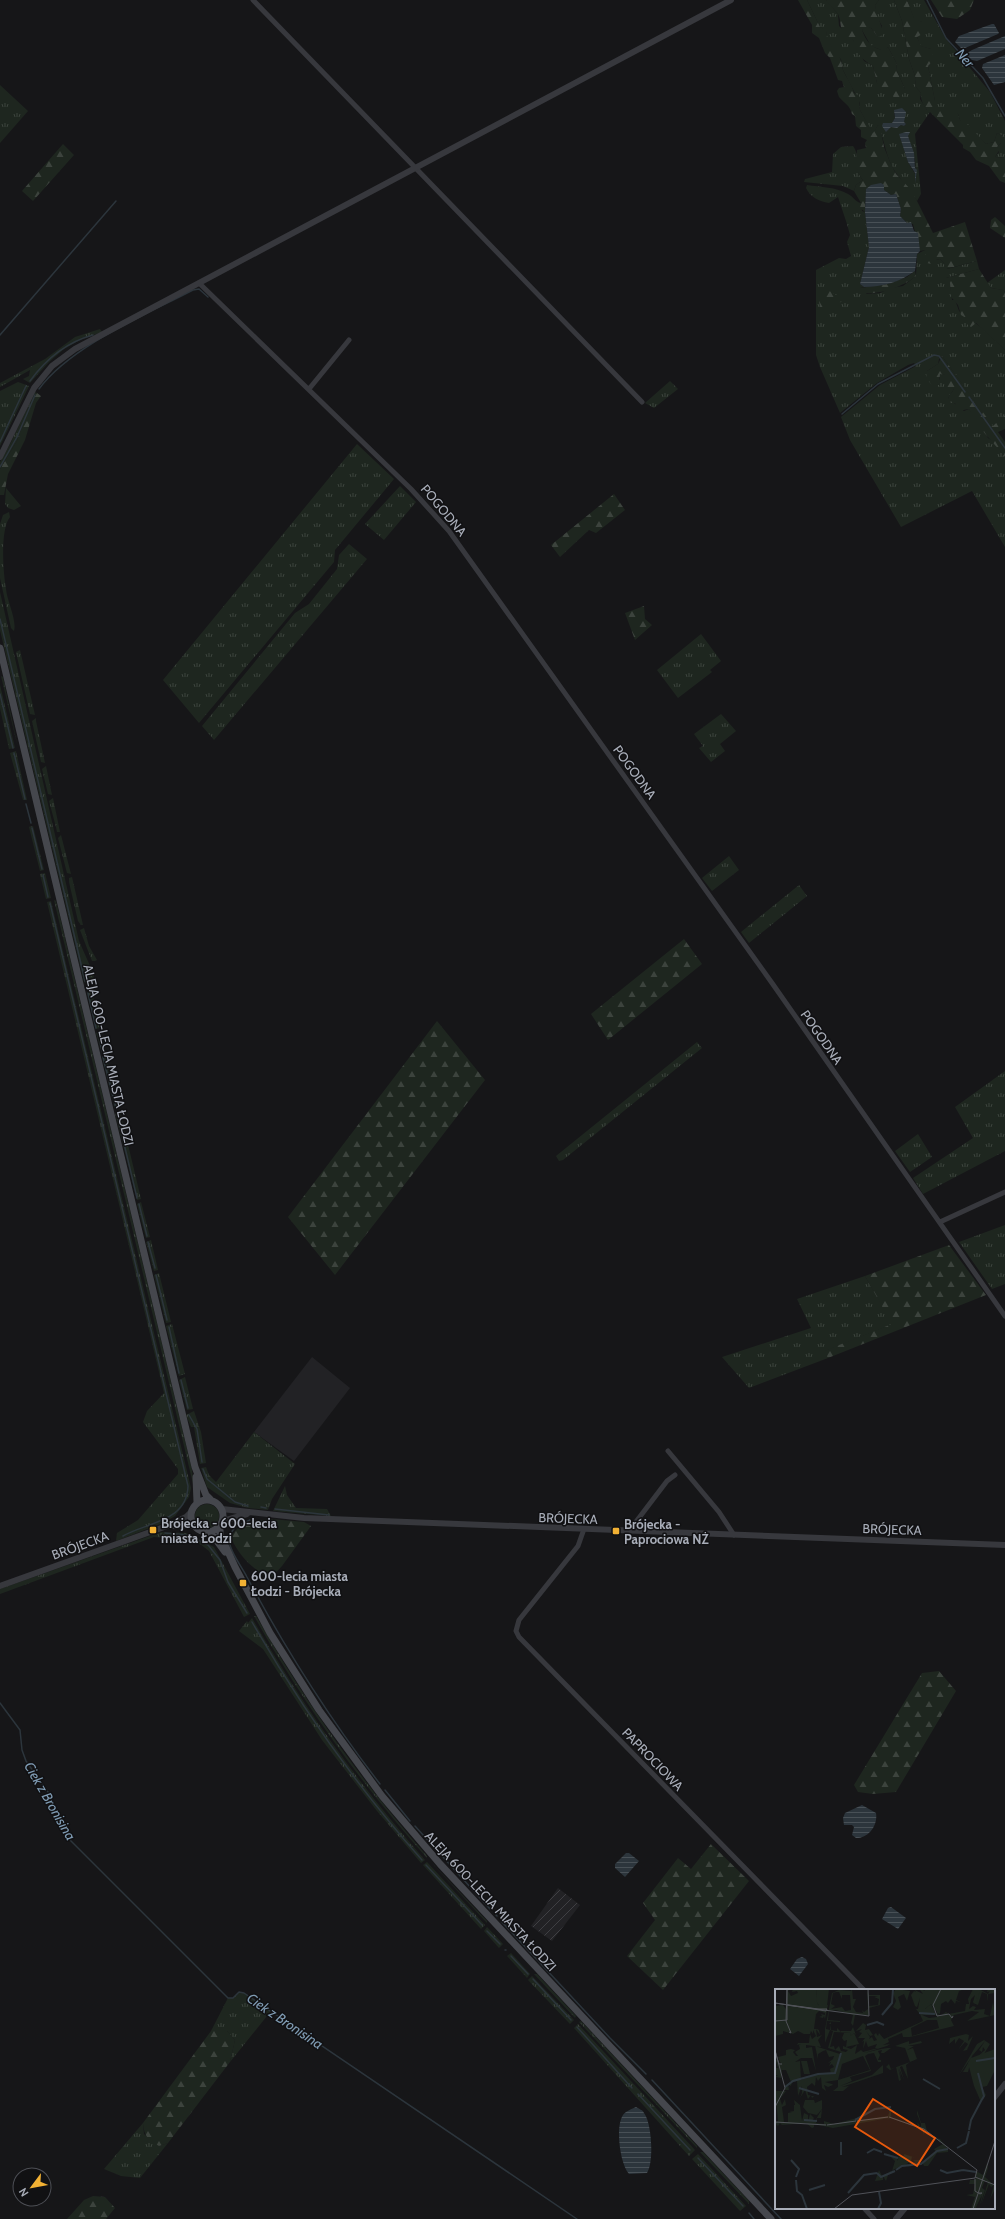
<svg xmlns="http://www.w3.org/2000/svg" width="1005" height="2219" font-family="Cabin,sans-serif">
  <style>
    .built { fill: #222225 }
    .industrial { fill: url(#industrial-furrows) }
    .grass { fill: url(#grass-tufts); fill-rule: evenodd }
    .forest { fill: url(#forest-firs) }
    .water { fill: url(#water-rules) }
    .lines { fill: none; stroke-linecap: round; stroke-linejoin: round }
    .stream { stroke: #2c353c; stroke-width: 1.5 }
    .minor { stroke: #37383d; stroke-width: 5 }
    .tertiary { stroke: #37383d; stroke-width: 6 }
    .secondary { stroke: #45474d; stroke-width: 7 }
    .poi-dot { fill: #f2b134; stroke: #111113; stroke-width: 1.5 }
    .labels { text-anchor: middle; stroke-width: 3; stroke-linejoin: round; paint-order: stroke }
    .street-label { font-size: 13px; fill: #a8adb8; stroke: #111113 }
    .poi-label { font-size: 13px; font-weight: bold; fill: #a8adb8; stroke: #111113; text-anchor: start }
    .water-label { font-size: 14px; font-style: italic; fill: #7f9bb3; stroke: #111113 }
    .inset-river { fill: none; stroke: #2c353c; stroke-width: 2 }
    .inset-road { fill: none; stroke: #505258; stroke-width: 1 }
    .view { fill: #e8590c; fill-opacity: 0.15; stroke: #e8590c; stroke-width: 2 }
    .inset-edge { fill: none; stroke: #a8adb8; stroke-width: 2 }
  </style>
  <defs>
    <pattern id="industrial-furrows" width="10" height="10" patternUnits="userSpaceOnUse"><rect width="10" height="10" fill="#222225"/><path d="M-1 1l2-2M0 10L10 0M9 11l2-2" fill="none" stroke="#3f3f43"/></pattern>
    <pattern id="grass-tufts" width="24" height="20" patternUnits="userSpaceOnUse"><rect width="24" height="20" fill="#1e261f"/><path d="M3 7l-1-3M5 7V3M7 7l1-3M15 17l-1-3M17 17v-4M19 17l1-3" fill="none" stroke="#3c433d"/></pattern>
    <pattern id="forest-firs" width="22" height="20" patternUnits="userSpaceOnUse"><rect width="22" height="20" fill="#1e261f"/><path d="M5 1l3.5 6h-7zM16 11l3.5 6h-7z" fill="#3c433d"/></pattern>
    <pattern id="water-rules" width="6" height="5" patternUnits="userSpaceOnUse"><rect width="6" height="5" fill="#2c353c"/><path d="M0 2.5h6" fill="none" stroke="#485056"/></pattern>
  </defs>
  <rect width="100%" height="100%" fill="#161618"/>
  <path class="built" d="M312,1357L350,1388L294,1461L254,1432Z"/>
  <path class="industrial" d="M558,1888L580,1905L552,1941L531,1926Z"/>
  <path class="grass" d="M807,0H826L838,14L839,26L853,40L864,61L873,66L877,83L905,89L897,71L896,62L888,47L884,51L871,46L862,30L865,26L871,28L878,37L882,26L877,17L875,5L879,0H894L902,21L909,59L916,79L915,86L921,93L920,99L927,110L935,101L928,66L931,63V49L920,46L917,36L922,22L914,19L907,0H924L946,39L990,92L1005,121V137L997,133L994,142L986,144L960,120L958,114L942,111L936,118L930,112L915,134L921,194L917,201C911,190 903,183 896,173C886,159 885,141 878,125L873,134L860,110V103L843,70L841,59L836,55L827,39L826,31L820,27ZM894,113H905L904,122L906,124L904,126L901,125L897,128L891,127L886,132L887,123H892L895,118ZM908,136L915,160L916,182L915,174L908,162L901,139Z
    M0,85L28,111L0,143Z
    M1001,143H1005V158L995,157L999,152L997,147Z
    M853,146C861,156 853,169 863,180L856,185L854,191L843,186L804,182L805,179L832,172L833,154L841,147Z
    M807,185C820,187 836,187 848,194C854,197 855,202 861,203L862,211L865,212L869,247L860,284L864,287L860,288L867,294L880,293L891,288L903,286L916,276L917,254L925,250L936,260L940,259L944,263L947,269L977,261L979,269L946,278L950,283L952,300H955L959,311L982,328L1005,350V415L993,427L942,356L939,359L938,364L927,371L940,380V373L945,375L951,387L954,389L948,398L964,411L969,409L988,438L994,442L1005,457V547L972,491L901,527L850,440L841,417L880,385L916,366L914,363L908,365L877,383L840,413L820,367L816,355V270L839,258L846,259L851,256L847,242L850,235L847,224L838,197L829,203C819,201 811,198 806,188Z
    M1005,270V292L1003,290L991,288L987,283Z
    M100,329L102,332L80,340L64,349L49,362L30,383L23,379L29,376L30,370L0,387V383L45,359L75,337Z
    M670,381L678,389L654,408L645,403Z
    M18,382L29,386L0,446V391Z
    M35,392L37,393L29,407L17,441L0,469V462L11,442Z
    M357,444L394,479L335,550L334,562L199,723L163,680Z
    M400,486L416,502L384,540L365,524Z
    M6,488L21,506L14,510L8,508L5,504Z
    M9,512L10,517C0,529 3,572 6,589C7,601 17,620 14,631L11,628L0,578V524L3,515Z
    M349,544L367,559L214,740L202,726L295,613L309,604L337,569L339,555Z
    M0,592L79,941L94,975L93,980L88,984L84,982L0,630Z
    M701,634L721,661L710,670L712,672L678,698L657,670Z
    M20,650L35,715L30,714L16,652Z
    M1,676L3,677L18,748Z
    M0,685L15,748L9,749L0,708Z
    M721,714L736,731L720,744L725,751L711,762L699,748L703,746L694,734Z
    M36,718V721L45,763L41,762L32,721Z
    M16,751L27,800H23L10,753Z
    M46,766L52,795L48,794L42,769Z
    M53,798L60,832H57L56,827L49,801Z
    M33,826L44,870L40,871L29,827Z
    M61,835L71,874L67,873L58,838Z
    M729,856L739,870L712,891L702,878Z
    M45,873L51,898L46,899L40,874Z
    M72,877L83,925H81L78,921L69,882V878Z
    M799,885L807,896L749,943L741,932Z
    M54,900L56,901L60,917L192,1470L194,1488Z
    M51,901L191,1488L189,1497L175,1516L163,1523L116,1541L117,1533L138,1520L178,1474V1469L143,1422L147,1411L164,1393L47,902Z
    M84,928L89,946L97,960L95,961H92L80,930Z
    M94,987L97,989L92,991L100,1028L96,1029L87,993Z
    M101,1031L106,1052L102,1053L96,1033Z
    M697,1042L702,1048L563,1160L559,1161L556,1156Z
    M106,1055L119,1108L115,1109L102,1057Z
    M1005,1071V1151L923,1194L913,1178L973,1138L955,1107Z
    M120,1111L141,1199L137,1200L115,1113Z
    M918,1134L932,1157L910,1172L895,1151Z
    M141,1202L150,1237L146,1238L137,1204Z
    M1005,1225V1284L992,1289L959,1242Z
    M151,1240L158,1270L154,1271L146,1242Z
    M159,1273L171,1322L166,1323L154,1275Z
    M865,1276L893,1324L825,1351L828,1358L749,1388L722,1357L811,1328L797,1299Z
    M172,1324L185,1374L179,1376L166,1326Z
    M185,1377L193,1409L187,1410L179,1380Z
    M194,1411L201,1432L206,1463L200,1464L194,1427H191L186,1415Z
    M254,1432L295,1464L272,1499L268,1510L248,1508L230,1503L207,1487L201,1468L206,1467L209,1475L216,1482Z
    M285,1486L287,1495L296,1508L327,1509L331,1516L273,1511Z
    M195 1516a12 12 0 1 1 24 0a12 12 0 1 1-24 0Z
    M161,1532L187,1533L214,1547L250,1614L244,1617L209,1551L200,1544L190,1541L154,1537L0,1594V1589Z
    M254,1616H256C305,1702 362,1782 427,1856V1858C361,1784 303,1703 254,1616Z
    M252,1618C302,1705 359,1785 425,1860L421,1863L377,1811L322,1740L263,1649L239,1631L247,1621L248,1623Z
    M429,1860L487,1921V1923Z
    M427,1862L485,1925L481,1929L423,1865Z
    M487,1927L503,1944L499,1948L484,1931Z
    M511,1953L530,1974L527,1978L507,1956Z
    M534,1974H537L576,2016L575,2018Z
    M532,1976L574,2020L570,2024L528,1980Z
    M239,1992L244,1993L271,2011L230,2062L235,2040L227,2031H211L228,1998H233Z
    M581,2021L697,2146V2148L579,2022Z
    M578,2024L695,2150L689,2156L574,2028Z
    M143,2123L144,2134L159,2146L168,2143L140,2178L121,2176L104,2169Z
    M700,2152H703L749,2201V2204Z
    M698,2154L746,2206L740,2211L692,2159Z"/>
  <path class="forest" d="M798,0H807L820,27L826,30C827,41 834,50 840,58C842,62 842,67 843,70C847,79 852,84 854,93L859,96L860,110L873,133L878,125L880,126L884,147L890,162L896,174L912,191L933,233L965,222L977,261L946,269L944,263L940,259L936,260L935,265L927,263L925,250L920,251L913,224L907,223L900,216L901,209L896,194L891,195L884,190L866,189L865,212L860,208L861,203L854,191L856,185L863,180C855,171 856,161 857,150L866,148L865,143L867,140L861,137V130L856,126L855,116L852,114C850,105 844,103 839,97L837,91L839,88L844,87L842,81L838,80L830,58L825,53L819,38L812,33V25Z
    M826,0H879L875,5C877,16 882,25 883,35L878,37L871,28L865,27L862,30C866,41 872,49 884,50L888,47L896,62L897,71L905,89L901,97L895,98L877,83L873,66C861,59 856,53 853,40C837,35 843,24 838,14C837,12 828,4 826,0Z
    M894,0H907L914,18L922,22L926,32L917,37L921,46L931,49L933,53L931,63L928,66L935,101L937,103L934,110L930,112C924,109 920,99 921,93L915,86L916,79L909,59L902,21Z
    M931,0H974L970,10L957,19L942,17Z
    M942,107H950L958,114L960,120L965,122L986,144L994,142L997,133L1005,137V143H1001L997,147L1000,149L995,157L1005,158V183L1000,181L989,166L976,160L970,152L963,148V145L936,118Z
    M63,144L74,155L33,201L22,191Z
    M995,217L1005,226V238L990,228L991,220Z
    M979,269L991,288L1003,290L1005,292V350L976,323L971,327L967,324L966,318L961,315L958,305L951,297L950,283L946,282V278Z
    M915,271L916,276C905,286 875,297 861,292L860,288L888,284L907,277Z
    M826,287C831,293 838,295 843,301L828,308H820L818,293L821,288Z
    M942,356L993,426L1005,415V429L998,432L1005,442V457C993,441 977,428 969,409L958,411L955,403H951L948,398L954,389L948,388L944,384L945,375L940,374L939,385H932L926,378L927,371L938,364Z
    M37,393L41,396L36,403L25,440L8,474L4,495H0V469L17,441L29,407Z
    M614,494L625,510L596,533L589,530L560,557L551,545Z
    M644,606L645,619L652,625L635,640L625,613Z
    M684,939L702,964L608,1040L591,1014Z
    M437,1021L485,1080L335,1275L288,1217Z
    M949,1245L986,1295L828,1358L824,1351L892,1324L865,1276Z
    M271,1519L304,1522L311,1526L282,1566L270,1579C252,1568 240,1557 231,1538C238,1521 255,1521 271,1519Z
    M939,1671L956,1691L896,1792L873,1794L858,1792L854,1785L922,1673Z
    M711,1844L749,1881L663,1990L627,1956L655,1920L643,1903L678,1858L691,1869Z
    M211,2031H227L235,2040L230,2062L168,2143L159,2146C148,2140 144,2136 143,2123Z
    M93,2196L105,2197L115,2208L106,2219H67L84,2200Z"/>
  <path class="water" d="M992,24H994L999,33L998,34L965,48H961L955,42L959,36Z
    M1005,36V49L977,61L972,60L967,56V53L972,50Z
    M1005,55V82L994,85L982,68L983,64Z
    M902,108L906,112L904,122L906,124L904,126L901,125L897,128L891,127L886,132L882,126L883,123H892L895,118L894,110Z
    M906,132H910L908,136L914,153L915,168L917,170L915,183V173L908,162L899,134Z
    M881,183L884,185V190L891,195L896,194L901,209L900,216L907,223L911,222L914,231L918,233L920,251L917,254L915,271C900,282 882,287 864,287L860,284L869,247L865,212L866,189L871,185Z
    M862,1805L876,1813C878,1825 869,1838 856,1838L852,1835L854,1827L852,1825H844L843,1818L845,1813Z
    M626,1853H629L639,1861L625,1877L615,1868V1864Z
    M891,1907L906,1918L898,1929L882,1919L888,1908Z
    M802,1957L806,1959L808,1964L799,1976L790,1969L797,1959Z
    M636,2107C639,2109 643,2110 644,2113C652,2123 654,2163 647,2173L629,2174C620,2164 615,2127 623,2115C626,2111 632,2109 636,2107Z"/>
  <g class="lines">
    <path class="stream" d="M927,0L946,38L983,78L1005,116
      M0,335L116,201
      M30,381C46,359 67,342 93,335
      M39,389C71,346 145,315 193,290L199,289L208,297
      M969,397L1005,448
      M842,414L878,384L934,355L939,356L965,392
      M0,442L26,386
      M0,467L17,437L35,395
      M0,619L85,981
      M0,694L13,748
      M14,753L25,799
      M26,804L31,823
      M32,828L42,869
      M43,875L48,897
      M50,903L188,1486C187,1522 147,1522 123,1536
      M88,993L96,1028
      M98,1033L102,1051
      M103,1057L116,1108
      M117,1114L137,1198
      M139,1204L147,1236
      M148,1242L155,1268
      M156,1275L167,1320
      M169,1327L179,1373
      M181,1380L188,1408
      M189,1415L197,1429L202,1462
      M203,1469L207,1479L235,1502L248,1506
      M261,1507L266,1508
      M275,1509L329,1515
      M250,1520L235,1527L229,1536C227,1548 242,1567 247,1577C286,1650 330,1719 380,1784
      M165,1533L186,1535L208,1545L220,1560L228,1582L247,1613
      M252,1622C301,1707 357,1787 422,1860
      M0,1703L20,1730L22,1750L26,1761L50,1795L70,1840L228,1998H233L239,1992L244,1993L577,2219
      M385,1790L410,1821
      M415,1826L490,1909
      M426,1865L482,1925
      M496,1915L497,1916
      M502,1922L610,2038L646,2074
      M487,1931L500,1944
      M505,1950H506
      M511,1956L528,1974
      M533,1979L571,2020
      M577,2027L632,2088
      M652,2080L781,2219
      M638,2094L690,2150
      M698,2158L743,2206
      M749,2213L754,2219"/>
    <path class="minor" d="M253,0L642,402
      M199,283L411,489L449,531L772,983L1005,1316
      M309,389L349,340
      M940,1222L1005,1192
      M668,1451L719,1512L734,1535
      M584,1529L578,1546L519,1620L516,1631L519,1637L864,1990
      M629,1531L667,1481L675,1475
      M864,2208L874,2219"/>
    <path class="tertiary" d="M0,457L34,388L52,366L75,349L731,0
      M222,1509L304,1518L1005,1545
      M223,1521L247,1514
      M169,1526H194
      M0,1586L167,1526L186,1517L191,1512
      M994,2098L1005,2084
      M896,2219L905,2208"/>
    <path class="secondary" d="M0,648L195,1467L206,1495L210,1499
      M196,1477L197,1502
      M191 1516a16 16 0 1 1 32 0a16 16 0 1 1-32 0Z
      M220,1526V1534L235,1567L270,1633L319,1710L382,1796L440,1864L771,2219
      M207,1532L214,1537L225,1552"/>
  </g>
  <g class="poi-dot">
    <rect x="149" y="1526" width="8" height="8" rx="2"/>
    <rect x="612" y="1527" width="8" height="8" rx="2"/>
    <rect x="239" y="1579" width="8" height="8" rx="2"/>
  </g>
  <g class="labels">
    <g class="street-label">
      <text transform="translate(444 510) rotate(50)" y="5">POGODNA</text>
      <text transform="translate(635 772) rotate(54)" y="5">POGODNA</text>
      <text transform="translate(822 1037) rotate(55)" y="5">POGODNA</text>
      <text transform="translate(109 1055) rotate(77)" y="5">ALEJA 600-LECIA MIASTA ŁODZI</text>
      <text transform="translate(568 1518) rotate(2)" y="5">BRÓJECKA</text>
      <text transform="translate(892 1529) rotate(2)" y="5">BRÓJECKA</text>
      <text transform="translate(80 1545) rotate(-20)" y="5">BRÓJECKA</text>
      <text transform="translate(653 1759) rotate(46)" y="5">PAPROCIOWA</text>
      <text transform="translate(491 1901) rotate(47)" y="5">ALEJA 600-LECIA MIASTA ŁODZI</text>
    </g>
    <g class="poi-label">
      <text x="161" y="1528">Brójecka - 600-lecia<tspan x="161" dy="15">miasta Łodzi</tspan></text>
      <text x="624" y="1529">Brójecka -<tspan x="624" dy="15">Paprociowa NŻ</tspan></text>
      <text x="251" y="1581">600-lecia miasta<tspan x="251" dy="15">Łodzi - Brójecka</tspan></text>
    </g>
    <g class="water-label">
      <text transform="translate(965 58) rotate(48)" y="5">Ner</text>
      <text transform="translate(50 1801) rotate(60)" y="5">Ciek z Bronisina</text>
      <text transform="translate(285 2021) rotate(34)" y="5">Ciek z Bronisina</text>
    </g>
  </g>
  <g transform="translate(775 1989)">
    <rect width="220" height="220" fill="#161618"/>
    <path d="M12,0H15L13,2L16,7L23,4L22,2L17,3L18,0H41L43,16H53L50,30L49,27L48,29L44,28L47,27L46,25L50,26V24L44,22L41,25L39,40H42L44,41L45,46L41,40L42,48L47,46L43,51L46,58L31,56V59L37,58L41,82L37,69H26L20,73L25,72L26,91L43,85H56L55,80L59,78L57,75L54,77L56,73L53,74L58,70L59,67L54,68L51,61L48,62L43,65V70L40,57L65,65L66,63L53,59L58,42L55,41L56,35H54L56,33V41L62,42V39L66,43V42H76L78,38L81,46L79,44L74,48L76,44L59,43L55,58L59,57L60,61L64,57L66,62L71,63L73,61L68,60V57L76,60L82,56L80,65L86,61L88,63L103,59H100L102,55L93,58L91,52L88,60L89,52L87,53L90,49H83L87,44L84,43L87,40L81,42L88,34L91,36L90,41L94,40L98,46L95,47L91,42L95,48L94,50L97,48L99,52L102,51L99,46L101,44L103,47L104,44L109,50L148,32L145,25L154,29L162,28L161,26H150L144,25H161L162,23L156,15L150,20H143L145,9L142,18L140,17L136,6L139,2L141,3L140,1L148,5L145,1L148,0L149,2L151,0L187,1L184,2L181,11L186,13L181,12L180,15L176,10L173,14L171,12L166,15L165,25L162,24L165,27L171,23L173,25L190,22L191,15H194L193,10L198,0L194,20L198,17L201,18L199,21L210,20L209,25L215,27L218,13L220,26L192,32L204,23L197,22L179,26L176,31L179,37L135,48H128L127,44L113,50L114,53L108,56L115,55L112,57L89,64L106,60L112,59H116L109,64H106L107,61L103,62L105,66L103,71H106V73H103L99,64L93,65L90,67L96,82L75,88L77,92L65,97L97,86L108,76V84L67,98L74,97L68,102H58L63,98V91L95,81L88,67L67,75L63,91L50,93L57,95L58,96L53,98L49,96L51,102L47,99L46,88L43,92L41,88L40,97L37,94L32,98L33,106L39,107L37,109L36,106L33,110L30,101L25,109L27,104V97L23,107L22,92L17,93L16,97L13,95L14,101H10V97L16,93L11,81H7L6,89L0,88L3,86H0V79H3L0,69L6,75L3,68L11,66V61L16,60L20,61L18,63L21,67H23L20,63L25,60L24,56L26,55L22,56L23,54H34L35,45L37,50L41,47L38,41V45L36,42L35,45H29L23,42L18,45L8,42V45L0,47V17L8,16L11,20ZM152,31H162L164,39L137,47L136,39ZM77,0L78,10H81L78,18L81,23L88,24L87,21L89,23L93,20L92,2L94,6H105V16L94,19V26H80L78,37L76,34L78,26L61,21L54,22L53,31L65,32V33L52,32L51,40L55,41L50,54V40L57,4L64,1L76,2ZM61,3H64L67,10V6H75L76,21L70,22L67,18L56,20L60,17L56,15L58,4ZM94,7H103L99,8L104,10L103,16L94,17ZM121,0L135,2L132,12L129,5L123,8L126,18L123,21L118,18L121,12L118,4ZM204,0L213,5L215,2L212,3L213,0H220V3H218L220,4L213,5L212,13V5L207,3L203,16L198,14ZM191,45L194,46L193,52L198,47L192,61L188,62L193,55L190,53L183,61L189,52L184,49L180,55V50L174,55L175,49ZM209,51L215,55L206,70L199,71L210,61L208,58L207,63L204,61L210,52L197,67L193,83H188L196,69L184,86L202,55ZM134,52V55L146,52L147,54L133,57H139L132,61L138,59L142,70L135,73L130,59L120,57ZM135,73L131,76L133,90L127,77L125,78L129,91L124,79L127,91L123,79L126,91L124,92L121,78L115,81L111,78L114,75L116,80ZM0,102H11L5,110L7,116L10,110L11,116L7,118L9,133H13V124L17,123H14L19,122V119H13H19V116H16H20L19,111L25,116L27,132L29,124L33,126V133L35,125L39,129L37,132H40L47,120L46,129H42L41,134L49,135V132L59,135L82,129L83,131L113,127L116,118V128L143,137L142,133L146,138V135L142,125V121L146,134H150L152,142L161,149L162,146L161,149L165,150L173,160V163L162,164L153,177H149L147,173L161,163L159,160L168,155L149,141V146L147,140L115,129L112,131L114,129L58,139L39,135V138L37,139L31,134V138V134L7,136L5,134L3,137L0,134L3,132ZM129,165L141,169L137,168L136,172L132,171L135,173L130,176L140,173L138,171H147L144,172L146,175L124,178L114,183L111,192L108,187V191L100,192L104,181L107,187L117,182L120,172L116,168L122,169L123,172V168L129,167ZM212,174L213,179L210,188L219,196L220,200L215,210L219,196L216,198L214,195L206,216L213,193L210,191L207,199L210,201L205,216L207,206L200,220H196L200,208L191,206L198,205L200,195H194L195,191H200L201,182L208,186Z" fill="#1e261f" fill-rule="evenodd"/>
    <path d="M198,0H205L202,14V8L201,14L198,13L200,6L194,12Z" fill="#1e261f"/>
    <path d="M26,72H32L35,85H29Z" fill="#1e261f"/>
    <path d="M41,0H54L52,17H44L42,13ZM156,15L161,25L144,24L141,20H150ZM69,44H76L75,47L79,44L84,55L71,58L72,51L69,52L67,49ZM220,60V81L212,97L207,98L211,106L206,113L199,97L193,74L196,69ZM30,111H39L40,114L47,111V120L42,126L33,124L28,118Z" fill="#1e261f"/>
    <path class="inset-river" d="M144,24L160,25M107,26L117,14L118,0M92,36L102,33L109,36M201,72L220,69M203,84L209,107L206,112M148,90L165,100M10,98L18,92L43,85L60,84L66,64M24,99L44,105M29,131L42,132M80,131L100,120L116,118M194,141L196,131L206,112M182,159L191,154L194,142M92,164L99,160L107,163M109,165L123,169M66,166V153M16,171L24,180L21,188M121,181L127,177L146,175L162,162L173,160M165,181L172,184L188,181M188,181L201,183M102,184L106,188L120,182M21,191L22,202L27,206L32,220M34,201L50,196M73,204L89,186L102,184M103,220L106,214L104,203"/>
    <path class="inset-road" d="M12,0L11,32L16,44L14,43M166,0L158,16L162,27L174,25L177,29L178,27M0,14L43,20H52L51,22ZM11,16L94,27L93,0M0,32L12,31V0M0,61L10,99L0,118M0,62L4,75H7M114,128L145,139M82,132L113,128M0,133L51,136M52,136L81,132M200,188L220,196M200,190V202L205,205L207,204H204M59,220L77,206L200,189L202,181L149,140L143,138M198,220L220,152"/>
    <path class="view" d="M98,110L160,149L142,177L80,138Z"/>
    <rect width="220" height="220" class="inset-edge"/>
  </g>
  <g transform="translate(32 2187) rotate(238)"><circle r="19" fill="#111113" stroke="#4d4f55"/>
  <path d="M0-3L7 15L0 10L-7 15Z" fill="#f2b134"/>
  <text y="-6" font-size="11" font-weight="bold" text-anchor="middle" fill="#a8adb8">N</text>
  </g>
</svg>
